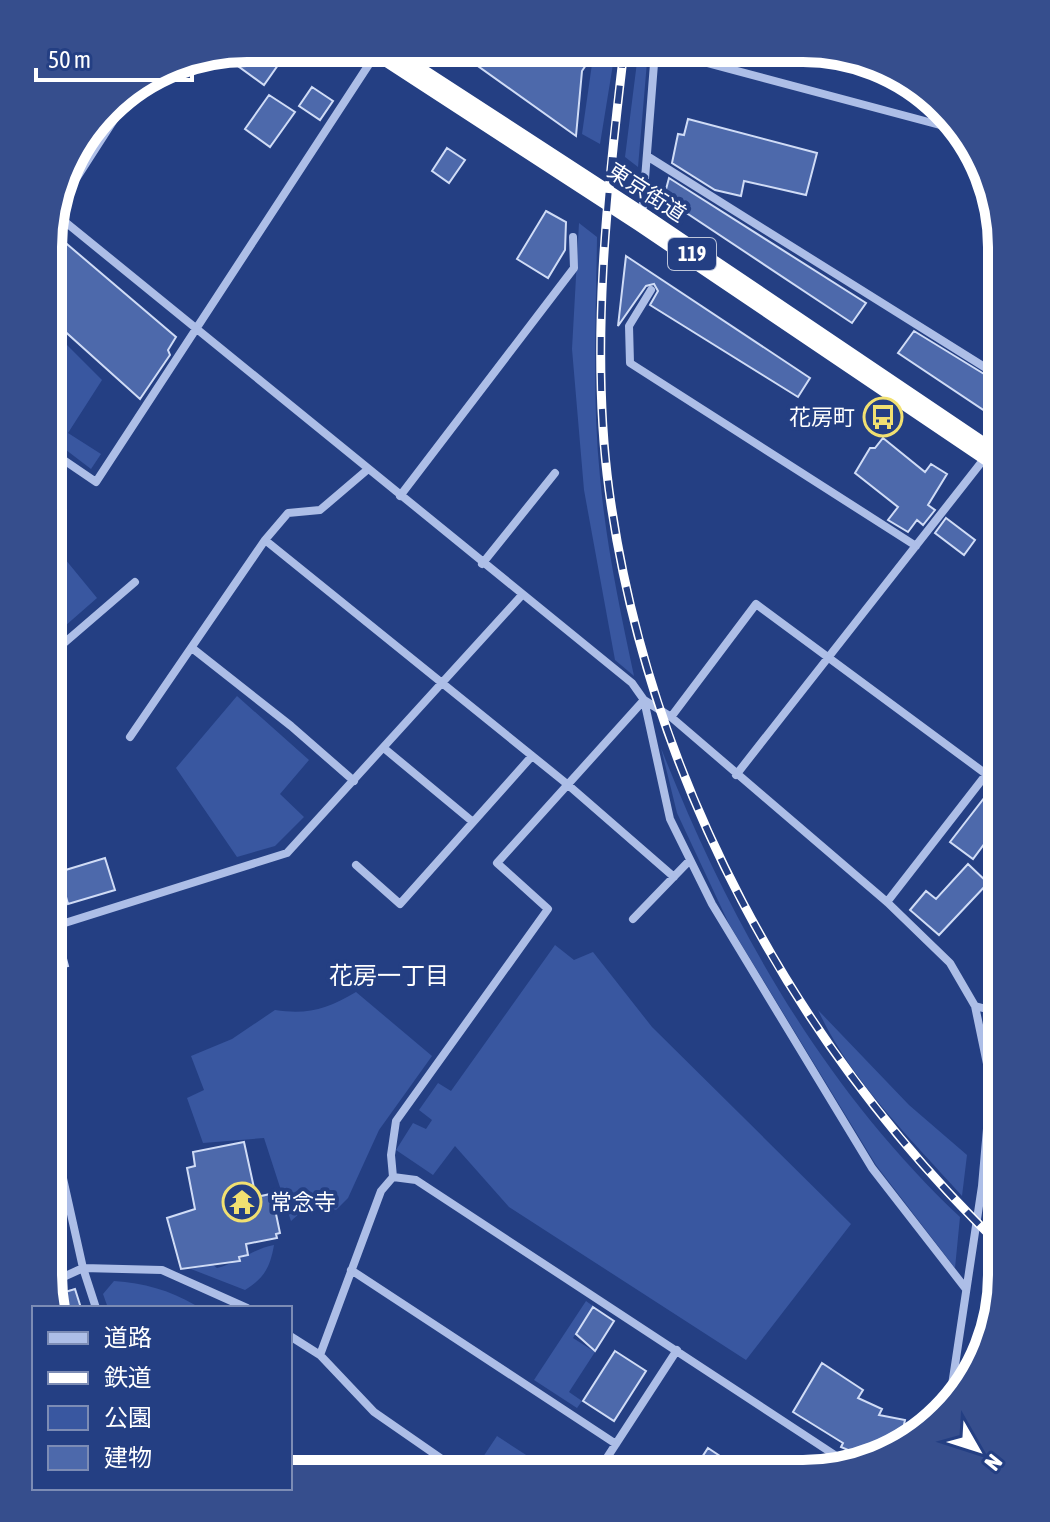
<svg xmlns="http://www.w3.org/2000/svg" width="1050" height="1522" font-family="'Asap Condensed','Noto Sans JP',sans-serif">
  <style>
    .green { fill: #3957a0 }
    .building { fill: #4d69ab; stroke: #d0dcf6; stroke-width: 2 }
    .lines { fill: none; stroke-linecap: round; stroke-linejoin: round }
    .street { stroke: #adbee7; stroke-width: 8 }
    .highway { stroke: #fff; stroke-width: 24 }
    .rail-casing { stroke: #fff; stroke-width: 9 }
    .rail { stroke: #243f83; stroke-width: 6; stroke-dasharray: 18; stroke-linecap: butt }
    .labels { text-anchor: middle; stroke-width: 8; stroke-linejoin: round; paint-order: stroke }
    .shield { fill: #243f83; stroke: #bdc5da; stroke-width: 2 }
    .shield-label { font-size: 20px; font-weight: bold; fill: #fff }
    .street-label { font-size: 22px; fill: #fff; stroke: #243f83 }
    .poi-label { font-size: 22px; fill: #fff; stroke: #243f83; text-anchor: end }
    .neighbourhood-label { font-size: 24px; fill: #fff; stroke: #243f83 }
    .rim { fill: none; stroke: #fff; stroke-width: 10 }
  </style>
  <rect width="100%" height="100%" fill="#243f83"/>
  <path class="green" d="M594,50H604L614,58L600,144L582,134Z
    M637,62H647L638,167L625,157Z
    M579,223L597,237C596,317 592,398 600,477C606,544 620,610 634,676L615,660L584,490L572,349Z
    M50,328L102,380L68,433L101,454L91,469L49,437Z
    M56,548L97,598L49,640V552Z
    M237,696L309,760L280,794L304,817L275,846L237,857L176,768Z
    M661,748C729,922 823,1088 960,1217L955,1268L876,1165L729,924L677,813Z
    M555,945L574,960L593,952L652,1027L851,1224L746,1360L509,1207L455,1146L433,1175L396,1150L413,1123L426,1129L432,1120L419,1110L438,1083L451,1091Z
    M356,992L432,1056L379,1130L348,1198L336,1210L312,1202L291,1221L264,1138L203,1143L187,1098L204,1090L191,1056L232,1039L275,1010C307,1015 328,1009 356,992Z
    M818,1010L909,1105L967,1155L962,1196C911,1139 850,1080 818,1010Z
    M274,1245C270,1268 264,1278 245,1290L191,1269L213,1265L217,1268C239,1263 252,1249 274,1245Z
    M114,1281C144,1283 169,1290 195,1305L194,1308H108L103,1294Z
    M586,1301L593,1306L573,1338L595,1352L569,1392L582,1401L577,1408L534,1380Z
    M497,1436L540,1464L534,1473L473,1472Z"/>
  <path class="building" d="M247,48H290L264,85L220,53Z
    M454,49L596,50L582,71L576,136Z
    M312,87L333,101L320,120L299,106Z
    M269,95L295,112L270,147L245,129Z
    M688,119L817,153L806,195L744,181L741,196L715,190L672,163L678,134L684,135Z
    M447,148L465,160L449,183L432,171Z
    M669,178L866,303L852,323L685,212L688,208L665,193Z
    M546,211L566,222L565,250L548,278L517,259Z
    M61,239L176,337L168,350L170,355L140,399L50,318V252Z
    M626,256L810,378L798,397L650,305L658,291L654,284L646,286L618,326Z
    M914,331L1002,385L985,411L898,353Z
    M883,438L925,472L931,464L947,474L928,505L935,510L923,525L917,520L908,532L888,520L898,507L855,473L870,448H875Z
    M946,518L975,540L964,555L935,533Z
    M1002,775V820L973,859L950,842Z
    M105,858L115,890L68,904L59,872Z
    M968,864L988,883L939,935L910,910L926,891L936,899Z
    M59,932L68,966L49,971V935Z
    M244,1142L256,1197L280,1192L284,1212L276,1214L280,1233L276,1234L277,1238L246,1244L248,1255L239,1257L240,1261L181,1269L167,1218L195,1209L187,1168L195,1166L193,1152Z
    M75,1289L81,1308H55L52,1296Z
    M593,1307L614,1321L595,1351L576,1334Z
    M615,1351L646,1371L614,1421L583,1401Z
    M822,1363L863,1390L858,1398L882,1409L879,1415L905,1420L900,1443L879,1459L871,1460L841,1447L843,1443L793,1412Z
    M708,1448L747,1474H691Z"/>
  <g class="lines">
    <path class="street" d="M662,51L955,129
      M647,156L1002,378
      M53,212L632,683L644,700L671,717L887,902L950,963L975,1006L1002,1013
      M54,213L135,87
      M642,217L655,51
      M651,290L629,326L630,363L916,546
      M49,450L96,482L377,52
      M400,496L574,268L573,237
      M265,540L567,784L674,877
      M482,564L555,473
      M192,648L291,726L354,781
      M49,656L135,582
      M644,700L670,819L712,904L872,1168L966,1289
      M671,717L756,604L986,774
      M130,737L265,540L288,513L320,510L367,470
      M385,749L473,822
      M736,775L1002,436
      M356,865L400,904L532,756
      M887,902L1002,754
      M633,919L690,860
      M49,928L287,853L522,595
      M48,1111L83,1268L96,1308
      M393,1177L416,1180L850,1465
      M351,1270L616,1444
      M50,1283L83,1268L162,1270L247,1308
      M290,1336L320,1355L374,1412L462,1473
      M320,1355L381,1191L393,1177L391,1155L396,1121L548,909L497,863L644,700
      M949,1405L982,1186L991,1083L975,1006
      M597,1473L677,1350"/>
    <path class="highway" d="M379,49L642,220L1002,463"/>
    <defs>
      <path id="rail" d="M624,50C607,192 590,348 609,490C648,778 794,1047 1002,1247"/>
    </defs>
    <use href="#rail" class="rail-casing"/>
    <use href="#rail" class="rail"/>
  </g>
  <defs>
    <symbol id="bus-ring" viewBox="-11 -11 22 22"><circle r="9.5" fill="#243f83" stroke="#f1e071" stroke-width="1.5"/><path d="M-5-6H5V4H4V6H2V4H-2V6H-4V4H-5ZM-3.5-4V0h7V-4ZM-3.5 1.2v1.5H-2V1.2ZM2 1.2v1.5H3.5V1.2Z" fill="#f1e071"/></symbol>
    <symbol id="temple-ring" viewBox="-11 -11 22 22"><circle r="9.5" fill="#243f83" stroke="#f1e071" stroke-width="1.5"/><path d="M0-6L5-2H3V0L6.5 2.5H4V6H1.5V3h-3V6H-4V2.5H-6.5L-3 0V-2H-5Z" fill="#f1e071"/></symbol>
  </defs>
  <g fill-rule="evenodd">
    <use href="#bus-ring" x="861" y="395" width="44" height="44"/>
    <use href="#temple-ring" x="220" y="1180" width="44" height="44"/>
  </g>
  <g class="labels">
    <rect class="shield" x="668" y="238" width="48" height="32" rx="6"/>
    <g class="shield-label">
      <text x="692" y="261">119</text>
    </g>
    <g class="street-label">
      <text transform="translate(647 192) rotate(33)" y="8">東京街道</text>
    </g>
    <g class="poi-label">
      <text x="855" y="425">花房町</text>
      <text x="270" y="1210" text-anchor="start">常念寺</text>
    </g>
    <g class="neighbourhood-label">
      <text x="389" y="984">花房一丁目</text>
    </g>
  </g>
  <path d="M0 0H1050V1522H0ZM247 62H803A185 185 0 0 1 988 247V1275A185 185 0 0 1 803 1460H247A185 185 0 0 1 62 1275V247A185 185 0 0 1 247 62Z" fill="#364e8d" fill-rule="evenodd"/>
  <path class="rim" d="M247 62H803A185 185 0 0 1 988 247V1275A185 185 0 0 1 803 1460H247A185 185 0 0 1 62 1275V247A185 185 0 0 1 247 62Z"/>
  <rect x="32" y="1306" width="260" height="184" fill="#243f83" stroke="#7c8cb5" stroke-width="2"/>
  <rect x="48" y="1332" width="40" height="12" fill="#adbee7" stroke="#7c8cb5" stroke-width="2"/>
  <text x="104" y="1346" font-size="24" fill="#ffffff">道路</text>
  <rect x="48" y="1372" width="40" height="12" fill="#ffffff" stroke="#7c8cb5" stroke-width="2"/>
  <text x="104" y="1386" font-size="24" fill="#ffffff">鉄道</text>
  <rect x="48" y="1406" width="40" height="24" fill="#3957a0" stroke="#7c8cb5" stroke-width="2"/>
  <text x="104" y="1426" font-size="24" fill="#ffffff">公園</text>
  <rect x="48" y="1446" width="40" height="24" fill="#4d69ab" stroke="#7c8cb5" stroke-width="2"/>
  <text x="104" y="1466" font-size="24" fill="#ffffff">建物</text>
  <g transform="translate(978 1450) rotate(129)" stroke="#243f83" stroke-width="6" paint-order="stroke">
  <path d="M0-6L14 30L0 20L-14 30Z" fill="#ffffff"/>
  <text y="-12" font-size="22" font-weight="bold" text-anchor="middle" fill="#ffffff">N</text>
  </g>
  <path d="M36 68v12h156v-12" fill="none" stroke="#ffffff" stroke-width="4"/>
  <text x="48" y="68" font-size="24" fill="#ffffff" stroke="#243f83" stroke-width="6" paint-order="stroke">50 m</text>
</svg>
